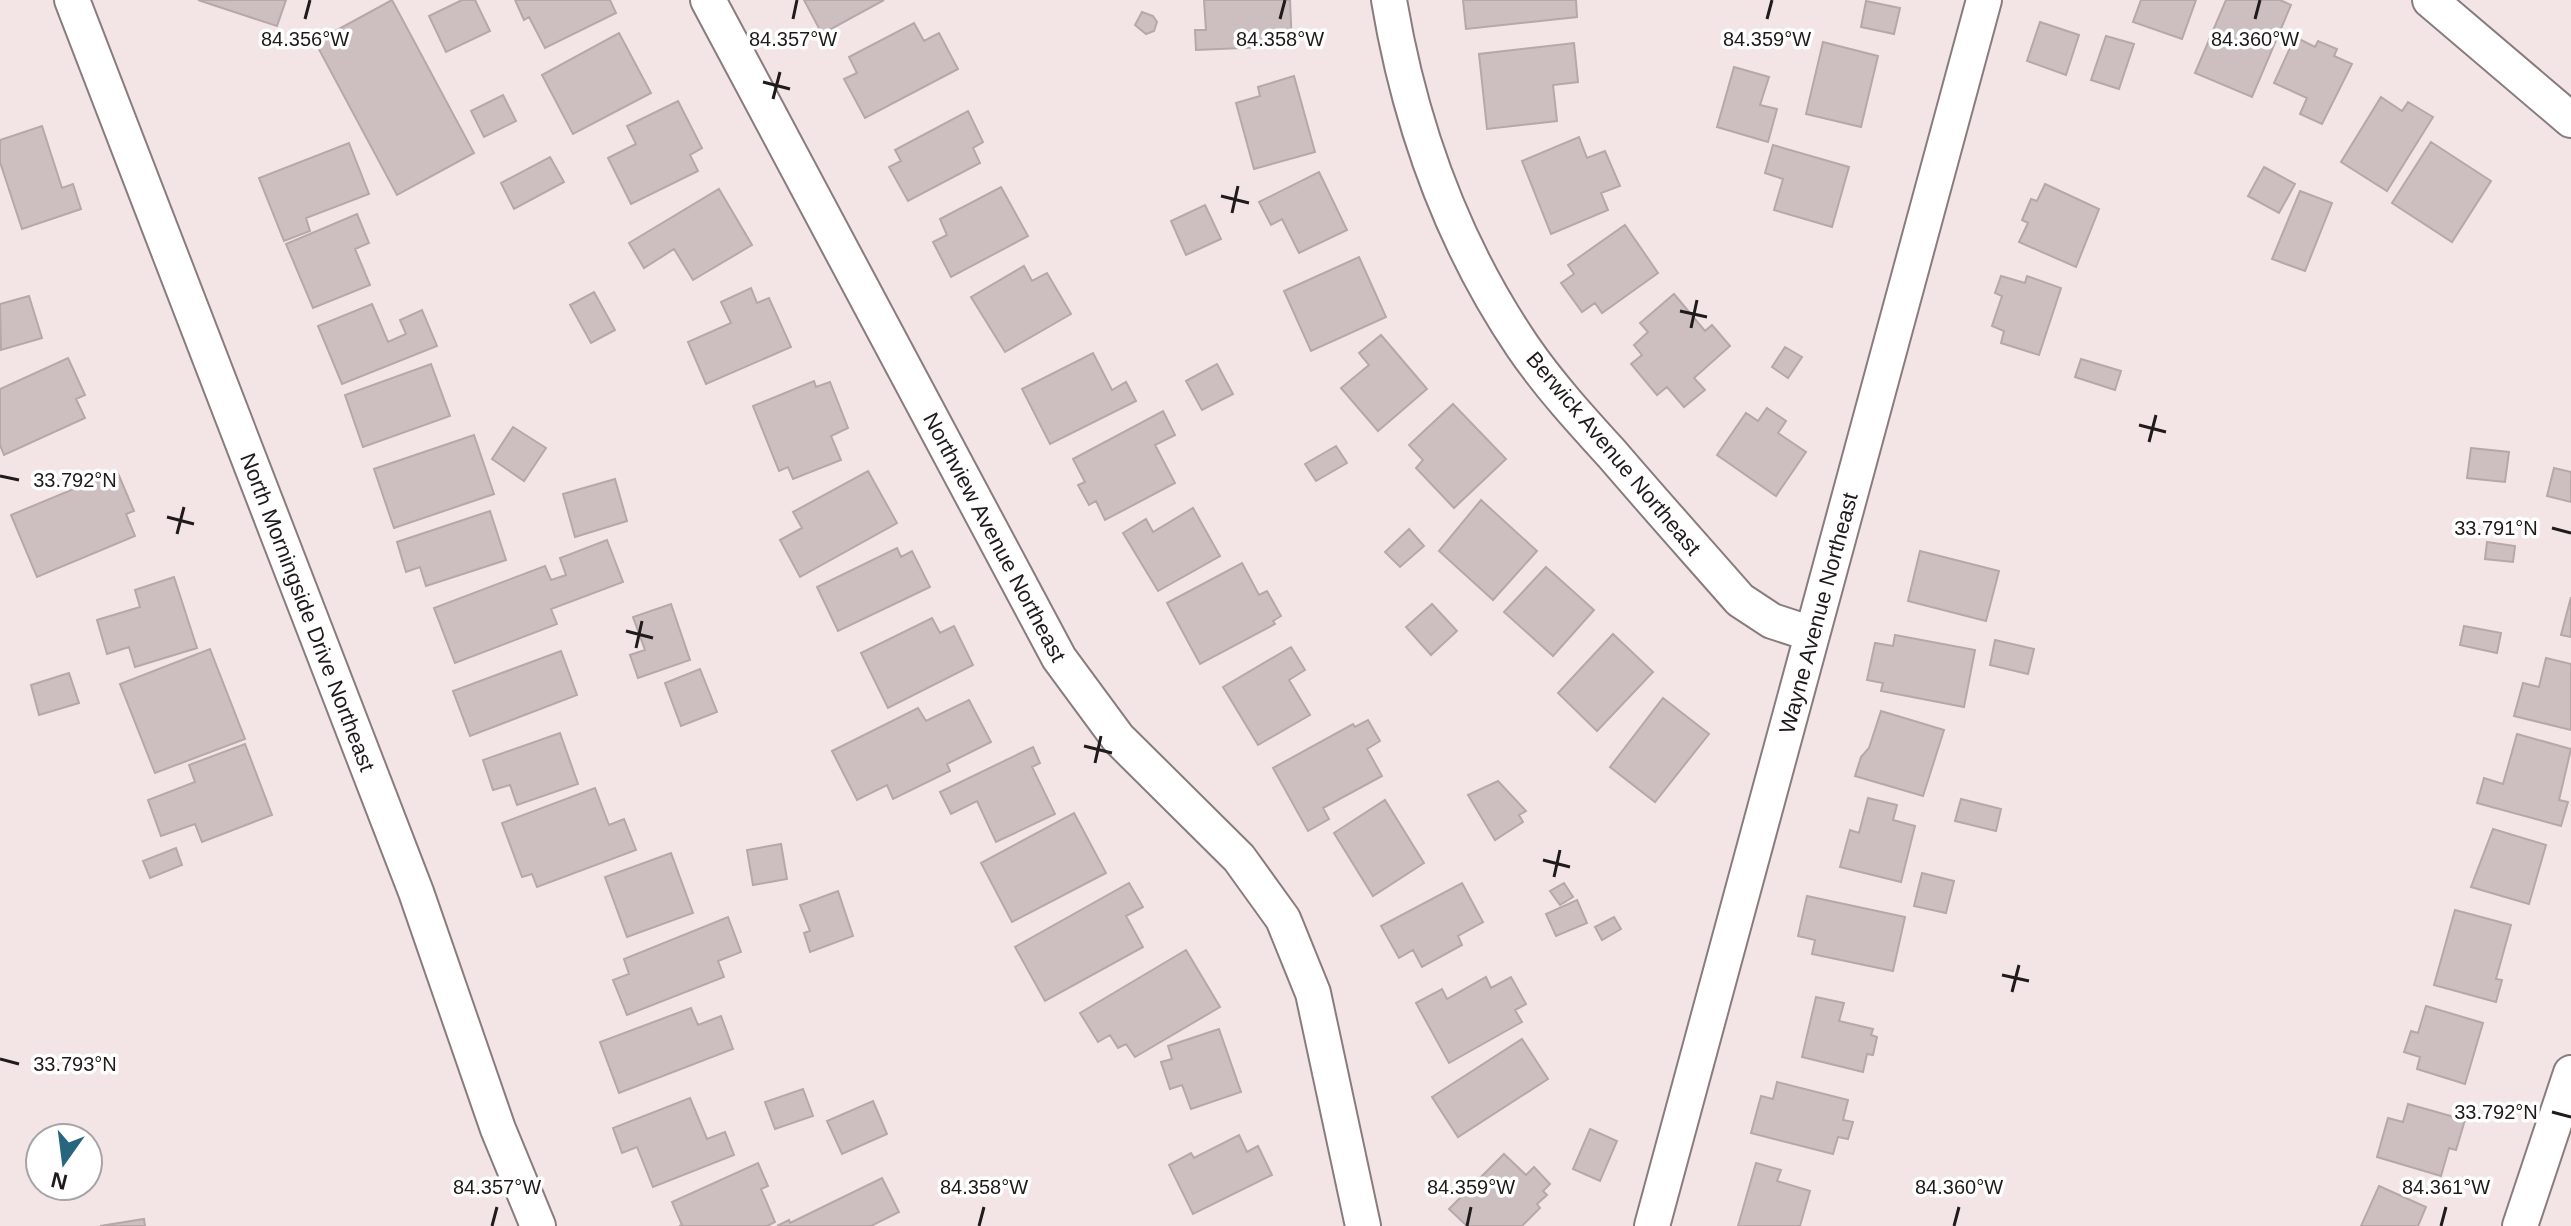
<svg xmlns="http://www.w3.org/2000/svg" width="2571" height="1226" font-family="Arial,sans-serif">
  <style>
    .building { fill: #cdbfc0; stroke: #b6a7a9; stroke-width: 2 }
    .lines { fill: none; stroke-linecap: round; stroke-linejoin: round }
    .street-casing { stroke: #897c7d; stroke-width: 38 }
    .street { stroke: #fff; stroke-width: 34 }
    .ticks { fill: none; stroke: #201b1b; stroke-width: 3 }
    .labels { text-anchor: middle; stroke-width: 7; stroke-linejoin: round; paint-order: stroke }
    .street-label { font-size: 22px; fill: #201b1b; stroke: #fff }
    .ticks-label { font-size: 20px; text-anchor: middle; fill: #201b1b; stroke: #fff; stroke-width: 7; stroke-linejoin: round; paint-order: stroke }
  </style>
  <rect width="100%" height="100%" fill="#f3e4e6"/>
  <path class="building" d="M198,0H286L277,26Z
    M392,0L474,153L397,195L315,42Z
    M462,0H475L490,31L446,52L429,16Z
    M515,0H610L616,13L545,48L529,17L524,20Z
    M804,0H884L822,34Z
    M1204,0H1290L1292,46L1196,50L1195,30H1206Z
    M1463,0H1576L1577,17L1466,29Z
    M2141,0H2196L2182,39L2133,22Z
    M2226,0H2280L2291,5L2252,97L2195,73Z
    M1866,1L1900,8L1894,34L1861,27Z
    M1142,12L1153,16L1157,22L1154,31L1146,34L1135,25Z
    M2040,22L2079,35L2066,75L2027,61Z
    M914,23L924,41L939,33L958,69L865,118L844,79L857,73L849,57Z
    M619,33L651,93L573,134L542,75Z
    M2106,36L2134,44L2119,89L2091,80Z
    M2295,37L2315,47L2318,41L2337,49L2334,56L2352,64L2322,124L2300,114L2307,98L2274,83Z
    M1823,42L1878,56L1861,127L1806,114Z
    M1574,43L1578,82L1553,85L1557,121L1487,129L1479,54Z
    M1734,67L1769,77L1760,105L1777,109L1768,142L1717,127Z
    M1294,76L1315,152L1254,169L1236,103L1260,96L1258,87Z
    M503,95L516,121L484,137L471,111Z
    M2381,97L2402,111L2408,102L2433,117L2387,191L2341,162Z
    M678,101L702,148L690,155L698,171L631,204L608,158L636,144L627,126Z
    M968,111L983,142L973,148L980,163L908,201L889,167L901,161L895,150Z
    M42,126L62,188L73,184L81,209L22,229L0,162V140Z
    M1579,137L1587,158L1605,151L1620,186L1601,193L1608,210L1551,234L1522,161Z
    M2431,142L2491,181L2452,242L2392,203Z
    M349,143L369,194L306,218L310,231L284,241L259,178Z
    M1773,145L1849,167L1832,227L1774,210L1783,179L1765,173Z
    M550,157L564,182L514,209L501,183Z
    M2264,167L2295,184L2279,213L2248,196Z
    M1319,172L1347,230L1299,253L1282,219L1271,225L1259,202Z
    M2045,184L2099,209L2076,267L2019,242L2028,223L2022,220L2031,199L2037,201Z
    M1001,187L1028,236L951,277L933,242L947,235L940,219Z
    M719,189L752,245L693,280L674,249L644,268L629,243Z
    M2300,191L2332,203L2305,271L2272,259Z
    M1205,205L1221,239L1186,255L1171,221Z
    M357,214L369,243L355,249L370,285L313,308L286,244Z
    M1625,225L1658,273L1602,313L1595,303L1582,312L1561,283L1574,274L1568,265Z
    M1359,257L1386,317L1311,351L1284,291Z
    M1024,266L1032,281L1047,273L1071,314L1005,352L971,297Z
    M2001,276L2025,283L2027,276L2061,288L2039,355L2001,343L2004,331L1992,326L2002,296L1995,293Z
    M751,288L757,303L769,298L791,347L706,384L688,342L731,323L721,302Z
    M594,292L615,330L591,343L570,305Z
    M1674,294L1705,331L1712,325L1730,346L1694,378L1705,390L1684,407L1667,387L1657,395L1631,364L1642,355L1634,345L1648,332L1640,323Z
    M29,296L42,338L1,350L0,304Z
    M372,304L388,342L406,334L400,320L422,310L437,346L342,384L318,326Z
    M1381,335L1427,389L1378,431L1341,388L1369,365L1359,353Z
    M1785,347L1802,357L1788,378L1772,367Z
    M1093,353L1112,390L1126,382L1136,401L1050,444L1022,389Z
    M68,358L85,395L76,399L85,418L4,455L0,445V389Z
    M2081,359L2121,371L2115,390L2075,377Z
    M431,364L450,416L363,447L345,395Z
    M1217,364L1233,394L1202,410L1186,381Z
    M814,381L816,387L830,382L848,428L831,436L841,460L793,479L788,467L779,471L753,406Z
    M1453,404L1506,459L1454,508L1416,468L1423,460L1409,445Z
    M1767,408L1786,421L1778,433L1806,452L1776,496L1717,455L1746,413L1758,421Z
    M1163,411L1175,435L1155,445L1175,483L1105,520L1096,501L1089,505L1078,485L1085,482L1073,459Z
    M513,427L546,448L524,481L492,459Z
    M474,435L494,494L394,528L374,469Z
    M1336,446L1347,463L1316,481L1305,464Z
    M2471,448L2509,452L2505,482L2467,478Z
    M2554,468L2571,472V502L2547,496Z
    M117,471L134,511L126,514L135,536L37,577L11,515Z
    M868,471L897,523L800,577L780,540L802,528L793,512Z
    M615,479L627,521L575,537L563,494Z
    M1481,500L1537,551L1493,600L1439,551Z
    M1193,508L1220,556L1158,591L1123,533L1146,519L1153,532Z
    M490,511L506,560L426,586L420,567L406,572L397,542Z
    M1409,529L1424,546L1400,567L1385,552Z
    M607,540L623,582L551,609L557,624L455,663L434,608L545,566L551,580L566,575L560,558Z
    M2487,542L2515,546L2513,562L2485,559Z
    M897,548L901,557L912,551L930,587L838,631L817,587Z
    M1920,551L1999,571L1986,621L1908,601Z
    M1242,563L1259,595L1267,591L1281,616L1273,621L1275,624L1200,664L1167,603Z
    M1546,567L1594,610L1553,656L1504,612Z
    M174,577L197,648L135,667L129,647L107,654L97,620L140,607L135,590Z
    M2571,597V637L2561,635Z
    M671,604L690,660L638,678L630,655L645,650L633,617Z
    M1432,604L1457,631L1431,655L1406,627Z
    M932,618L940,633L954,626L973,665L888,708L861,653Z
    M2464,626L2501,633L2497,653L2460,645Z
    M1613,634L1653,672L1597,731L1558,693Z
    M1895,635L1975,650L1964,707L1881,691L1883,683L1867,680L1875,643L1893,646Z
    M1995,640L2034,649L2028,674L1990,665Z
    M1291,647L1305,670L1289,680L1310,715L1258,745L1223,687Z
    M210,649L245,739L155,773L120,684Z
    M561,651L577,695L470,736L453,691Z
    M2546,658L2571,664V730L2514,716L2523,683L2539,687Z
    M700,669L717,712L681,726L665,683Z
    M69,673L79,703L39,715L31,685Z
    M1663,698L1709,734L1655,802L1610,767Z
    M969,700L991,742L947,764L950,771L893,799L887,785L857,800L832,751L918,708L926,721Z
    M1881,711L1944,730L1923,796L1855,776L1861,757L1869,748Z
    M1368,720L1380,741L1367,749L1382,776L1323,808L1329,819L1308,831L1273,768L1353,724L1355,727Z
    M560,733L578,784L517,805L510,785L493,790L483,760Z
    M2517,734L2571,749L2559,800L2568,802L2561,826L2477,803L2484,778L2503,784Z
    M245,744L272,815L202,842L195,824L161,836L148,800L195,782L189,765Z
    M1033,747L1040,763L1032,767L1055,814L996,842L977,801L951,814L940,792Z
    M1498,781L1526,811L1519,815L1523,822L1495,840L1468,795Z
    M595,788L609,825L624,819L636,850L537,887L532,874L522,877L502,823Z
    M1868,798L1897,805L1893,820L1915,826L1901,882L1840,867L1850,830L1859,833Z
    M1961,799L2001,809L1996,831L1955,821Z
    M1385,800L1424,863L1373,896L1334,833Z
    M1074,813L1106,873L1012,922L981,863Z
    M2493,829L2546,845L2529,904L2471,887Z
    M781,844L787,879L753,885L747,850Z
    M176,848L182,865L150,878L143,861Z
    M671,853L693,913L627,937L605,877Z
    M1922,873L1954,881L1946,913L1914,906Z
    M1129,883L1143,907L1126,916L1143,947L1045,1001L1015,947Z
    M1462,883L1483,922L1458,936L1462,945L1422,967L1413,950L1399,958L1381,926Z
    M1564,883L1573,897L1560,905L1550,891Z
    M838,891L853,936L810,952L804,933L810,931L800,905Z
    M1807,896L1905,917L1893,971L1812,954L1815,940L1798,936Z
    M1577,900L1587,923L1556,936L1546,914Z
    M2455,910L2511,925L2496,979L2502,980L2496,1002L2434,985Z
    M728,917L741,952L718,961L724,977L627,1015L613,980L629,974L624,959Z
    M1614,917L1621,929L1602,940L1595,927Z
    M1186,950L1220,1007L1135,1057L1126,1044L1118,1048L1110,1035L1098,1042L1080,1013Z
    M1486,977L1491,988L1511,977L1526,1004L1515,1010L1522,1022L1449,1063L1416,1003L1442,989L1447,999Z
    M1816,997L1844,1003L1839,1021L1873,1029L1871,1035L1877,1037L1873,1055L1867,1054L1863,1072L1802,1057Z
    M2426,1006L2483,1023L2465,1084L2417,1069L2420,1057L2404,1052L2411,1031L2418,1033Z
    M691,1008L698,1025L721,1016L733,1049L619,1093L600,1042Z
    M1219,1029L1241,1092L1191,1109L1182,1085L1170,1089L1161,1062L1172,1059L1168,1046Z
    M1522,1039L1548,1079L1458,1137L1432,1097Z
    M1777,1082L1848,1100L1843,1120L1853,1122L1848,1139L1838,1137L1833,1154L1751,1133L1761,1096L1773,1099Z
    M803,1089L813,1116L775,1129L765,1102Z
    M690,1098L707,1139L725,1132L734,1155L653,1187L637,1147L622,1153L613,1128Z
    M873,1101L887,1134L842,1154L827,1121Z
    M2408,1104L2465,1120L2456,1150L2449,1148L2441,1176L2377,1157L2388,1118L2403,1122Z
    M1590,1129L1617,1141L1600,1181L1573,1169Z
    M1239,1135L1247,1152L1258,1146L1272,1175L1193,1214L1169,1165L1191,1153L1194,1158Z
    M1504,1154L1526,1175L1534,1167L1550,1184L1543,1191L1547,1195L1537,1204L1540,1208L1522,1226H1467L1449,1209Z
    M758,1163L768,1186L761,1189L775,1222L767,1226H679L682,1225L672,1202Z
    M1756,1163L1781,1170L1777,1181L1810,1191L1800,1226H1738Z
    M882,1178L899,1212L871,1226H777L789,1220L790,1223Z
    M2379,1186L2426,1207L2418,1226H2361Z
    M144,1219L145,1226H100Z"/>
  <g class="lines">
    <defs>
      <path id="street" d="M72,0L416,892L498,1129L538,1226
        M708,0L1059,658L1118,738L1239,858L1283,919L1313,993L1363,1226
        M1389,0C1410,125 1451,241 1523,347C1549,385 1581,420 1612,454C1654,503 1697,551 1740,600L1772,621L1812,634
        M2430,0L2571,120
        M1652,1226L1984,0
        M2520,1226L2571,1073"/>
    </defs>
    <use href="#street" class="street-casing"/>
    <use href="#street" class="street"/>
  </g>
  <path class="ticks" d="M305,19L310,0M793,19L797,0M1280,19L1285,0M1767,19L1772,0M2255,19L2260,0M763,82L790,89M773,99L780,72M1221,196L1249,203M1232,213L1238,186M1680,311L1707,317M1691,328L1697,300M2139,425L2166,432M2149,442L2156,415M0,476L19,480M167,517L194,524M2552,528L2571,533M177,534L184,507M626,631L653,638M636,648L642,621M1084,746L1112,753M1095,763L1101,736M1543,860L1570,867M1554,877L1560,850M2002,975L2029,981M2012,992L2019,965M0,1059L19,1064M2552,1112L2571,1117M492,1226L497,1207M979,1226L984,1207M1467,1226L1471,1207M1954,1226L1959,1207M2441,1226L2446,1207"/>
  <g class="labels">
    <g class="street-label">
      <text transform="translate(1614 453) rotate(50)" y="8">Berwick Avenue Northeast</text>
      <text transform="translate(995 537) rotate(62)" y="8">Northview Avenue Northeast</text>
      <text transform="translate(308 612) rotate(69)" y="8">North Morningside Drive Northeast</text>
      <text transform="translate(1818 613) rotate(-75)" y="8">Wayne Avenue Northeast</text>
    </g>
  </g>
  <g class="ticks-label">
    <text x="305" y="46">84.356°W</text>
    <text x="793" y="46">84.357°W</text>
    <text x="1280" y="46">84.358°W</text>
    <text x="1767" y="46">84.359°W</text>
    <text x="2255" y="46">84.360°W</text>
    <text x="75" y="487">33.792°N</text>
    <text x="2496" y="535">33.791°N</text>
    <text x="75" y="1071">33.793°N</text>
    <text x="2496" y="1119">33.792°N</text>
    <text x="497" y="1194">84.357°W</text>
    <text x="984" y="1194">84.358°W</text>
    <text x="1471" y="1194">84.359°W</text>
    <text x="1959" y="1194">84.360°W</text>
    <text x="2446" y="1194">84.361°W</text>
  </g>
  <g transform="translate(64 1162) rotate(194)"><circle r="38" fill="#ffffff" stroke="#a6a4a4" stroke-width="2"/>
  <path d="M0-6L14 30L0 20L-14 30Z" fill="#27667c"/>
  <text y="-12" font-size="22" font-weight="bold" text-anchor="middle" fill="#201b1b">N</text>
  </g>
</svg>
